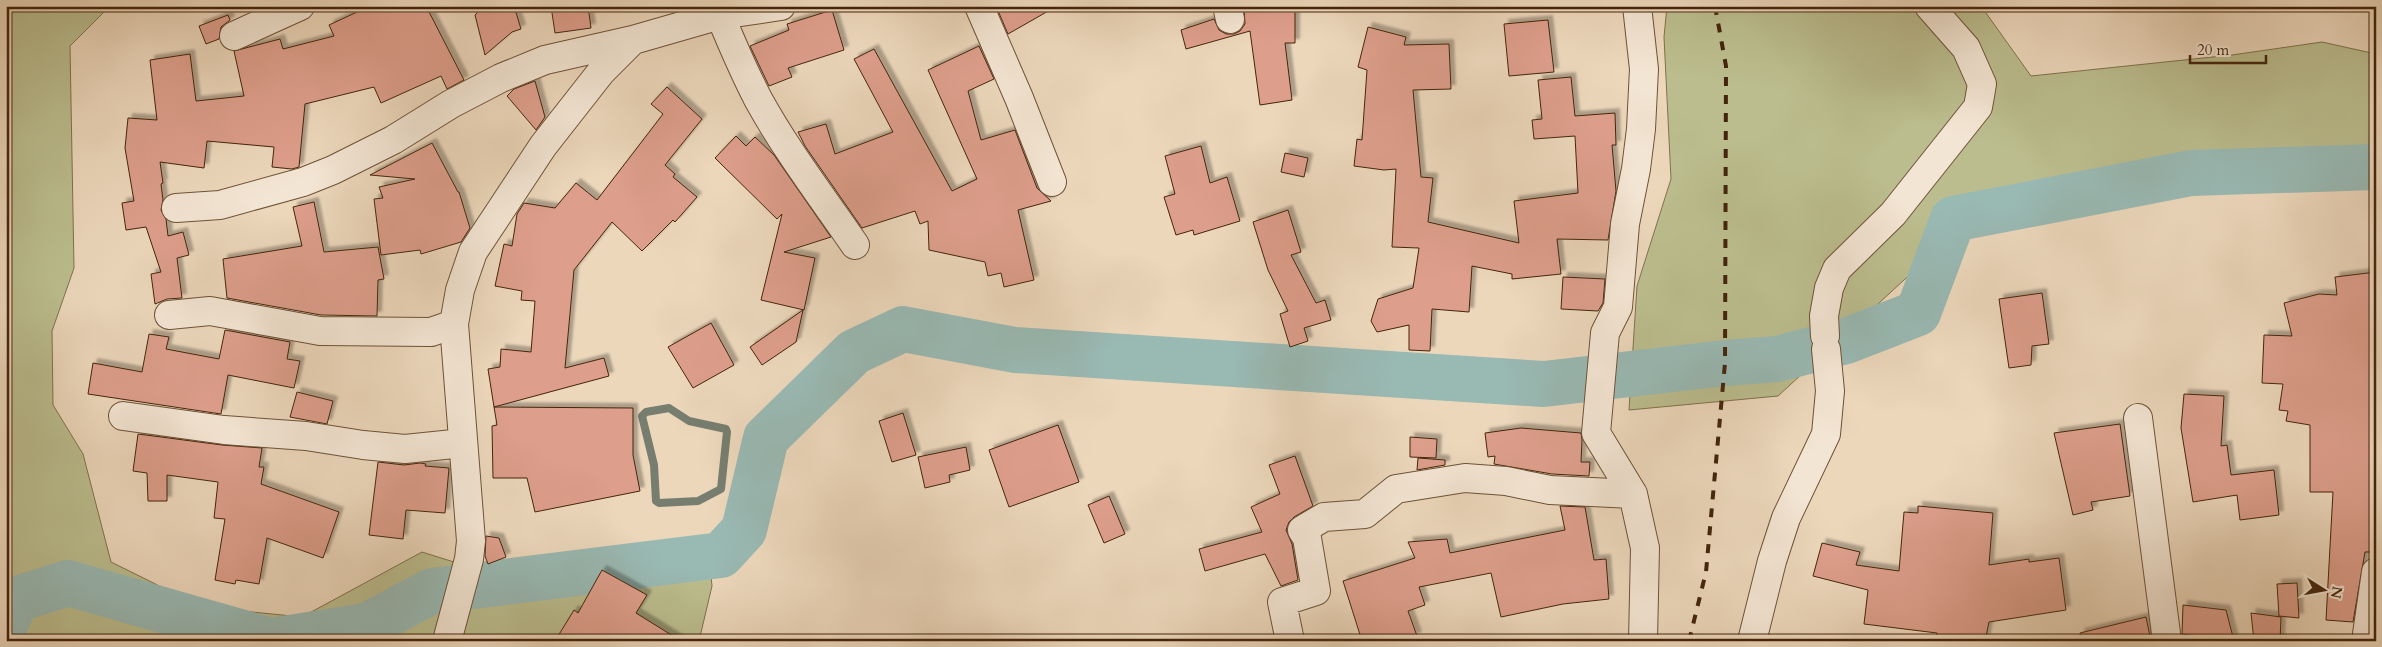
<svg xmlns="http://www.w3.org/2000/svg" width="2382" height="647" font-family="Cardo,serif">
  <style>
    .green { fill: #bbbd8e; stroke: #80714d }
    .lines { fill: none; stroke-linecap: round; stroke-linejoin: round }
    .stream { stroke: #777e70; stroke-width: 8 }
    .river { stroke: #99b9b3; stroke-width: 46 }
    .building { fill: #dd9e8b; stroke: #44250c; filter: url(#shadow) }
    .minor-casing { stroke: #6e5238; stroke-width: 30 }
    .minor { stroke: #f3e5d3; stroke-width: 28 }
    .rail { stroke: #44250c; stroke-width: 4; stroke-dasharray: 9 9; stroke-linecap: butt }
  </style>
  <defs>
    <filter id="shadow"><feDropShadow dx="4.5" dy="-4.5" stdDeviation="1" flood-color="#0004"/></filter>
  </defs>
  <rect width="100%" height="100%" fill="#ecd7bb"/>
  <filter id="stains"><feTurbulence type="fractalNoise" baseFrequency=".004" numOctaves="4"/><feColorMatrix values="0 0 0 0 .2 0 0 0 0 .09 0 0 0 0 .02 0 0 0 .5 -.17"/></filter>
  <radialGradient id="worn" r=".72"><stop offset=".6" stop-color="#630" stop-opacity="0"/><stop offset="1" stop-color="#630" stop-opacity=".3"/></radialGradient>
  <path class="green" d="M6,6H110L70,46L74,268L52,331L53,405L83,454L111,562L202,607L302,617L422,552L505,578L579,558L708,544L712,586L699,641H6Z
    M1667,6H1824L1828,11L1895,6H1981L2031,76L2232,55L2322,42L2376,54V160L2367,157L1954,234L1778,396L1629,410L1637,286L1671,179L1664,37Z"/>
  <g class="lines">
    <path class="stream" d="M669,408L689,421L726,429L727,432L721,489L698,501L659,503L656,501L654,465L642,416L646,412Z"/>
    <path class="river" d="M6,622L17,599L68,583L271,641L366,626L432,591L721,555L744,530L766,438L854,352L903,329L1015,350L1544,384L1725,363L1777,359L1846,341L1918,313L1953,219L2191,173L2376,167"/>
  </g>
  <path class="building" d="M370,6H426L464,80L447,89L441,76L381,103L374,87L305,104L299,167L292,169L272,167L274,147L207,141L204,168L160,162L163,183L161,184L163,200L161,210L166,219L168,236L183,232L189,255L177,258L182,298L167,299L155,304L151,274L161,272L146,227L126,230L122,203L134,201L125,148L128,118L157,120L150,60L190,54L196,101L244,96L234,51L280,39L283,49L334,36L329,25Z
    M484,6H514L521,29L512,32L485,55L475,15Z
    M551,6H588L591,28L555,33Z
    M996,6H1057L1008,34Z
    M1253,6H1295V43H1285L1292,100L1260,105L1250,31L1186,49L1181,30L1214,19L1219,30L1226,34H1234L1240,31L1245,24L1244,9Z
    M832,10L844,50L788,68L792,77L769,86L750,46L789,30L787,24Z
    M228,15L230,20L221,27L219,39L206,44L199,26Z
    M1548,20L1554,72L1509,76L1504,24Z
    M1368,27L1406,37L1404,45L1449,44L1451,89L1413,90L1421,177L1433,178L1428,222L1519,243L1514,201L1578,193L1575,136L1534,139L1532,120L1542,119L1538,80L1571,77L1575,116L1615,113L1616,145H1612L1616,191L1608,240L1557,239L1561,274L1512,279V274L1472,266L1469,312L1432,309L1430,351L1409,350V325L1377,332L1371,321L1378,299L1413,288L1419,248L1392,247L1396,169L1384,170L1354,166L1357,139L1362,140L1367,70L1358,67Z
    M979,46L994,79L968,91L981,140L1015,130L1037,188L1051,201L1018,210L1034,280L1004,287L1001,273L988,276L985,262L929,250L928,221L920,224L915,211L862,228L805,146L798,132L826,124L835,154L893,132L854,59L874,49L952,191L977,179L928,70Z
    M535,81L545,117L536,130L507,96L514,89Z
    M667,87L702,119L665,165L675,174L673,177L697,197L675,222L673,220L642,251L612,222L574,270L565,368L604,358L609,376L494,407L488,369L500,367L501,349L531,352L535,301L521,300L522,291L495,286L504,244L512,246L517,214L524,203L555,208L576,183L597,200L663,114L651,104Z
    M736,136L746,146L755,137L774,155L831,237L784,252L815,258L804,310L761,300L782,214L777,219L715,158Z
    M432,143L458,192H459L470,228L461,242L421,254L420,250L381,255L374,199L383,198L379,187L415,179L370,175Z
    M1201,146L1210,183L1227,177L1240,221L1194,235L1193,230L1176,235L1164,197L1175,194L1165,156Z
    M1285,153L1308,158L1304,177L1281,172Z
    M314,202L324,252L378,247L384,279L378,280L377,316L321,315L227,298L223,259L302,246L293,207Z
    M1288,210L1301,252L1291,255L1316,303L1325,300L1331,320L1304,328L1308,341L1290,347L1280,314L1288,311L1268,270L1253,222Z
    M2376,272V496L2372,552H2365L2353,622L2326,620L2333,492H2310V425L2286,421L2288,411L2279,410L2283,384L2262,383L2264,335L2292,336L2284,303L2319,294L2337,295L2335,277Z
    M1563,277L1605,279L1603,303L1598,311L1561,309Z
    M2042,293L2049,344L2032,346L2031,365L2009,368L1999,299Z
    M803,310L796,342L762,365L750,347Z
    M711,323L734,365L693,388L668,347Z
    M225,330L290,342L287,359L300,361L294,388L228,375L221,414L88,394L93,363L142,372L149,334L169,337L166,349L219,359Z
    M297,392L333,401L327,424L290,417Z
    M2184,394L2224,396L2221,446L2227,445L2231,475L2274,470L2279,515L2240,520L2237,495L2193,502L2181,428Z
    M494,407L633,408V455L640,491L535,512L527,478H493L492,426L497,425Z
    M903,413L916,455L892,462L879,421Z
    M2120,424L2130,496L2091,502L2093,510L2073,515L2054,433Z
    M1058,425L1079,482L1009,507L989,450Z
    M1521,428L1581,433L1582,440L1581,462H1590L1589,476L1552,474L1494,464L1495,456L1488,457L1485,433Z
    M138,434L222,445L262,448L259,467H264L261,484L339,512L323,558L267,538L259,584L236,580L235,584L215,580L225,519L214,518L218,482L167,475V501H148L147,473L133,471Z
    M1410,437L1437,439L1436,458L1410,457Z
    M966,447L970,470L949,475L950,482L925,488L918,457Z
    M1295,456L1313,506L1294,517L1289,522L1286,530L1292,544L1298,580L1281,586L1265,554L1205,571L1199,549L1262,532L1251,507L1280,494L1269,465Z
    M1418,458L1445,460V465L1417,470Z
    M378,462L404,465L420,463L426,464L425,466L449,468L445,513L406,510L403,539L369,535Z
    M1109,496L1125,534L1104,543L1088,505Z
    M1560,506L1585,507L1594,560L1606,559L1609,599L1563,604L1501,617L1491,573L1419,587L1425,605L1408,611L1417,636L1404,641H1362L1343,581L1415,558L1408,542L1447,539L1450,553L1565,530Z
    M1918,506L1993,513L1989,565L2029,559V562L2059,558L2066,610L1989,622L1985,641H1936L1937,633L1864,624L1868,590L1813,576L1822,543L1860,552L1856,565L1899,571L1904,512L1918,513Z
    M486,536L499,538L506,557L488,564L485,556Z
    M602,570L647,595L636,613L681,641H555L574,610L578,613Z
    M2297,583L2299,618L2279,616L2277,584Z
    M2183,605L2226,610L2234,641H2197L2198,636L2182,634Z
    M2251,613L2281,617L2280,641H2254Z
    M2146,617L2151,641H2081L2080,633Z"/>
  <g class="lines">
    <defs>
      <path id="minor" d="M979,6L1019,98L1052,182
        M1227,6L1230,19
        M1637,6L1644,69L1641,129L1636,169L1625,224L1618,307L1605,333L1596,433L1633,494L1645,548L1643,641
        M720,15C732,44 744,72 758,99C786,150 822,197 855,245
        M234,36L300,6
        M176,208L220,205L303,182L333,170L393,140L451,104L501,78L545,60L633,40
        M169,315L210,311L320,331L431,332L454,324
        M1825,336L1824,316L1829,288L1837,269L1893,214L1978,107L1982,84L1966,48L1929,6
        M123,416L224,430L306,436L363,445L405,449L463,443
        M2138,418L2167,641
        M447,641L469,559L471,541L454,324L460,290L473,252L543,146L601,72L633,40L720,15L781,6
        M1290,641L1282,602L1316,591L1307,538L1302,530L1324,517L1365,514L1396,489L1465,478L1506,481L1550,490L1633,494
        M1752,641L1772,561L1786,518L1826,434L1830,391L1826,349
        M2366,641L2376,572"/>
    </defs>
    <use href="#minor" class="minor-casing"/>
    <use href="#minor" class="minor"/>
    <path class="rail" d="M1689,641L1706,572L1725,363L1726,66L1715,6"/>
  </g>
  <rect width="2382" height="647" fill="none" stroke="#ecd7bb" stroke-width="25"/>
  <rect x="8" y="8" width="2367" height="632" fill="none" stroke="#44250c" stroke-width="2.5"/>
  <rect x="12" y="12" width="2357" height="622" fill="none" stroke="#44250c"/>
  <g transform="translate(2324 590) rotate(101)" stroke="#f3e5d3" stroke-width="4" paint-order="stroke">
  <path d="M0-4L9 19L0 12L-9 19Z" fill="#44250c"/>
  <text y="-8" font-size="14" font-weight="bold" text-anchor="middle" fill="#44250c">N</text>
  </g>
  <path d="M2190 55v8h76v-8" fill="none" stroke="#44250c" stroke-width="2.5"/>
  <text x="2197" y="55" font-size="15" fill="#44250c" stroke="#f3e5d3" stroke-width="4" paint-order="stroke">20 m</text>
  <rect width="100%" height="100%" filter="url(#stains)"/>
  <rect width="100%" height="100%" fill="url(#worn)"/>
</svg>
